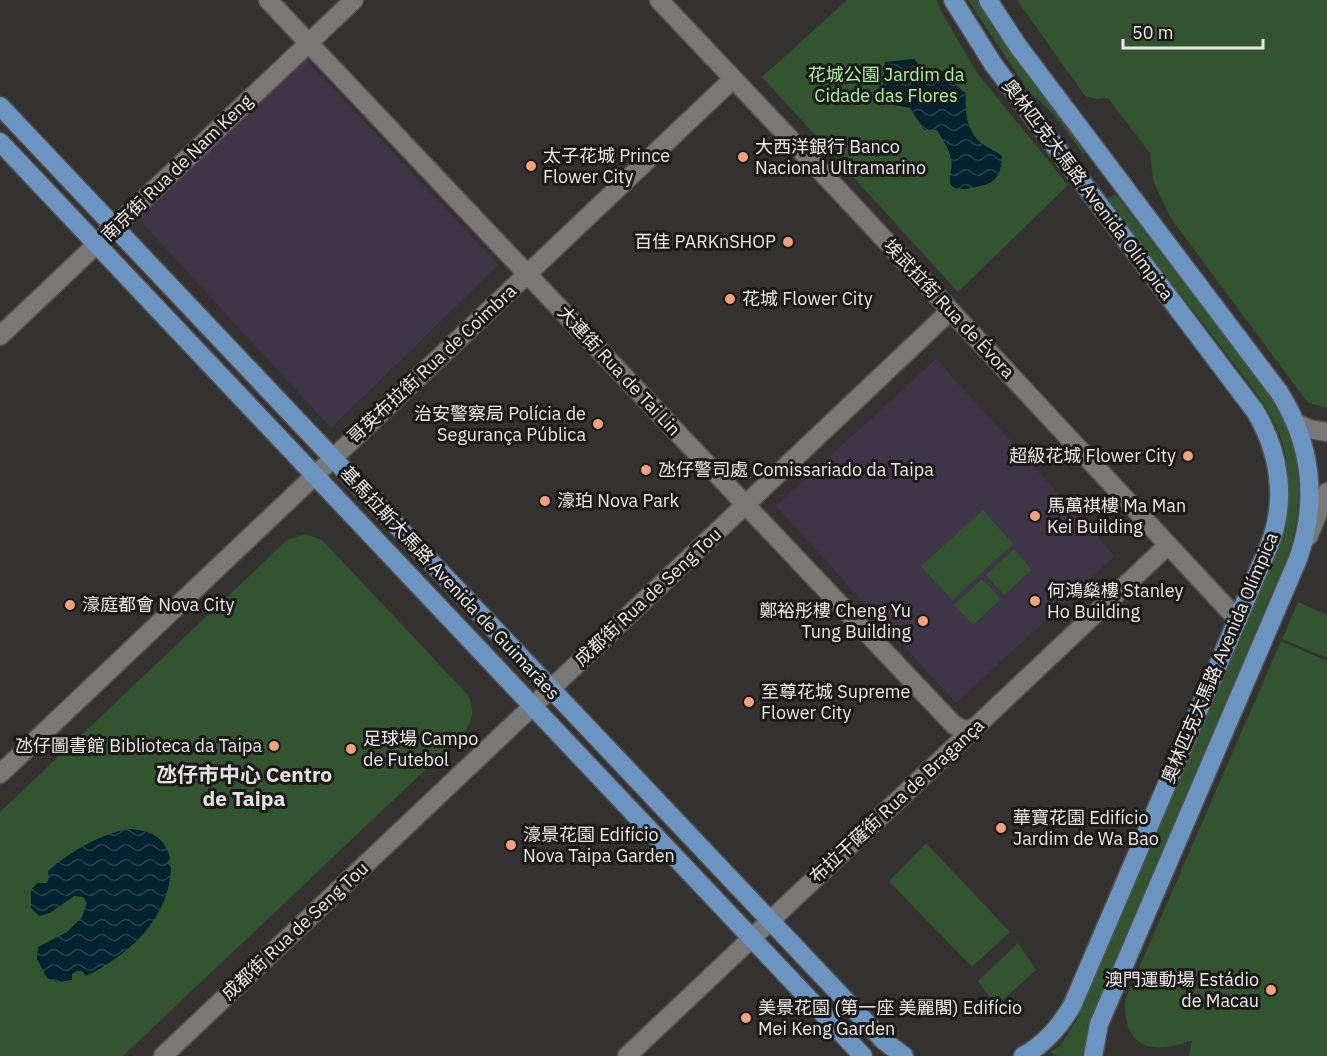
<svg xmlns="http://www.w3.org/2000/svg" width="1327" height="1056" font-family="'IBM Plex Sans','Noto Sans SC',sans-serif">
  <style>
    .education { fill: #3e3647 }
    .green { fill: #32542f }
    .water { fill: url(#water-waves) }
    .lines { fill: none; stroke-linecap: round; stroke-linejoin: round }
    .minor-casing { stroke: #52504e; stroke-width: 21 }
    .major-casing { stroke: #52504e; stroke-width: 21 }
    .minor { stroke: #7a7876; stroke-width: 18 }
    .major { stroke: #6b94c0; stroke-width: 18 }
    .poi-dot { fill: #f1a17d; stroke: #1b1a19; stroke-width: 2 }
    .labels { text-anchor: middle; stroke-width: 6; stroke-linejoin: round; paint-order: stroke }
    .park-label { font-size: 18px; fill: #a6f79e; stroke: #1b1a19 }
    .poi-label { font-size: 18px; fill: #eae9e8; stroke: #1b1a19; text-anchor: start }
    .street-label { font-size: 18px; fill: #eae9e8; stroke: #1b1a19 }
    .quarter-label { font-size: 21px; font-weight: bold; fill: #e4e2e0; stroke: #1b1a19 }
  </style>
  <defs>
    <pattern id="water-waves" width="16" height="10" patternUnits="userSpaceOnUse" patternTransform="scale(1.5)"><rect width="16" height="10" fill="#022230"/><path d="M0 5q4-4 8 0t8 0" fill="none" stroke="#27424e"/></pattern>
  </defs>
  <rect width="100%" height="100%" fill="#343230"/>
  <path class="education" d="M306,59L498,265L331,428L138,218Z
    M936,359L1115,556L956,703L776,506Z"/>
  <path class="green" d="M847,0H937L941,11L977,73L1068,185L958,292L762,77Z
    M968,0H978L1007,44L1088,151L1083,154C1067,131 1052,109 1029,92Z
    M1017,0H1327V408L1309,403L1302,395L1170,217L1153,180L1150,153L1108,98L1096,99L1085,96Z
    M1114,195L1118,197C1158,249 1198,301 1238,353C1251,370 1278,402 1285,421C1302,465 1303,510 1288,555L1088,1024L1084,1056H1057L1050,1052L1060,1046L1077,1020L1277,551C1288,518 1292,488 1285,453C1277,414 1248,383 1225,352C1187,302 1148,254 1109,205L1107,199Z
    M983,510L1013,544L952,600L921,566Z
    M305,534L322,540L468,695C475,710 473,720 464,733L123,1056H0V812L287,540Z
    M1014,549L1032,570L1004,595L986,575Z
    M982,579L1001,599L973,625L954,605Z
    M1298,602L1327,615V658L1282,639Z
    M1281,641L1327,661V1056H1189L1192,1040C1152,1056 1123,1048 1125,1000Z
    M926,843L1010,932L972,967L889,881Z
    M1018,943L1036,970L996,1006L978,981Z"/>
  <path class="water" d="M914,59L925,72C951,64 947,82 966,93C964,109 967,132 981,143C988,148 996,151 1002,156C1001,170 999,181 984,185C976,187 952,194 950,182C949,175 953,167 951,159C949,148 942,139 937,130H924L910,108L894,105L884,95L883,82L885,62Z
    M126,829C148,829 165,836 170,858L167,863L171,867C170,918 129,955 86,976L82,971H77L72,974V980L58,982L47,978L37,959L38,947L67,932L82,917L87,903L83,897L74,896L50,913L39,916L31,908V890L37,883H47L49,877L48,871C72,850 96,837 126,829Z"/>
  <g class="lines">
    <defs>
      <path id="minor" d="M268,0L954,725L964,730L975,728
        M659,0L845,197L1238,620
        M0,336L354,0
        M1296,423L1309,429L1327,432
        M1308,537L1327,492
        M0,774L733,79
        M163,1056L950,311
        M627,1056L1167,546"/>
      <path id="major" d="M953,0L993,64L1255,411C1280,452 1287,501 1269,546L1072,1006C1059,1027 1045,1044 1023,1056
        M988,0L1018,46L1279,392C1312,444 1318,502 1298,559L1099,1024L1093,1056
        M0,106L884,1041L904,1056
        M0,142L863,1056"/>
    </defs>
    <use href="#minor" class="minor-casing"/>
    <use href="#major" class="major-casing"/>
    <use href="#minor" class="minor"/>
    <use href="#major" class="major"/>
  </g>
  <g class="poi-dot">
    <circle cx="743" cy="157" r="6"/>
    <circle cx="531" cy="166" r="6"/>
    <circle cx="788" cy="242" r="6"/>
    <circle cx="730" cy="299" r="6"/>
    <circle cx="598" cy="424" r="6"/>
    <circle cx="1188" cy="456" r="6"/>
    <circle cx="646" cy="470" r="6"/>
    <circle cx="545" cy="501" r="6"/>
    <circle cx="1035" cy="516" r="6"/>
    <circle cx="1035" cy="601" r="6"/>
    <circle cx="70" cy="605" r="6"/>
    <circle cx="923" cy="621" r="6"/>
    <circle cx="749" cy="702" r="6"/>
    <circle cx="274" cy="746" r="6"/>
    <circle cx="351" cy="749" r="6"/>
    <circle cx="1001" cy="828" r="6"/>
    <circle cx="511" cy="845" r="6"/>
    <circle cx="1271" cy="990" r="6"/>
    <circle cx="746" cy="1018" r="6"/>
  </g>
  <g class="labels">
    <g class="park-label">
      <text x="886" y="81">花城公園 Jardim da<tspan x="886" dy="21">Cidade das Flores</tspan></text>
    </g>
    <g class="poi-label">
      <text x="755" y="153">大西洋銀行 Banco<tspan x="755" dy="21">Nacional Ultramarino</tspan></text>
      <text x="543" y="162">太子花城 Prince<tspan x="543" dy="21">Flower City</tspan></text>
      <text x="776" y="248" text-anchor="end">百佳 PARKnSHOP</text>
      <text x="742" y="305">花城 Flower City</text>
      <text x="586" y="420" text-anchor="end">治安警察局 Polícia de<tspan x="586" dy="21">Segurança Pública</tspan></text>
      <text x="1176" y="462" text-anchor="end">超級花城 Flower City</text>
      <text x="658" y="476">氹仔警司處 Comissariado da Taipa</text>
      <text x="557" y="507">濠珀 Nova Park</text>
      <text x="1047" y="512">馬萬祺樓 Ma Man<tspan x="1047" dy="21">Kei Building</tspan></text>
      <text x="1047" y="597">何鴻燊樓 Stanley<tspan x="1047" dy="21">Ho Building</tspan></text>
      <text x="82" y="611">濠庭都會 Nova City</text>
      <text x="911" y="617" text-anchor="end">鄭裕彤樓 Cheng Yu<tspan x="911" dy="21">Tung Building</tspan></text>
      <text x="761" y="698">至尊花城 Supreme<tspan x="761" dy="21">Flower City</tspan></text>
      <text x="363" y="745">足球場 Campo<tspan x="363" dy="21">de Futebol</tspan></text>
      <text x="262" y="752" text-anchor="end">氹仔圖書館 Biblioteca da Taipa</text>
      <text x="1013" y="824">華寶花園 Edifício<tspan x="1013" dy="21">Jardim de Wa Bao</tspan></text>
      <text x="523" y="841">濠景花園 Edifício<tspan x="523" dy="21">Nova Taipa Garden</tspan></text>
      <text x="1259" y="986" text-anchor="end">澳門運動場 Estádio<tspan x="1259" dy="21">de Macau</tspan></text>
      <text x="758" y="1014">美景花園 (第一座 美麗閣) Edifício<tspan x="758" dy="21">Mei Keng Garden</tspan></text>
    </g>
    <g class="street-label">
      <text transform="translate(177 168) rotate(-44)" y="6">南京街 Rua de Nam Keng</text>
      <text transform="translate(1088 190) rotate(53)" y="6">奧林匹克大馬路 Avenida Olímpica</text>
      <text transform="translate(949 309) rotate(47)" y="6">埃武拉街 Rua de Évora</text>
      <text transform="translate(432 364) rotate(-43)" y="6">哥英布拉街 Rua de Coimbra</text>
      <text transform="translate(619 371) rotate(47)" y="6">大連街 Rua de Tai Lin</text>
      <text transform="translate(450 583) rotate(47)" y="6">基馬拉斯大馬路 Avenida de Guimarães</text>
      <text transform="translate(648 597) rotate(-43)" y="6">成都街 Rua de Seng Tou</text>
      <text transform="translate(1220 658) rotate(-67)" y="6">奧林匹克大馬路 Avenida Olímpica</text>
      <text transform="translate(897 801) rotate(-43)" y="6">布拉干薩街 Rua de Bragança</text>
      <text transform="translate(295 931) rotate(-43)" y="6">成都街 Rua de Seng Tou</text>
    </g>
    <g class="quarter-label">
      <text x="244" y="782">氹仔市中心 Centro<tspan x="244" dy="24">de Taipa</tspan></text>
    </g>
  </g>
  <path d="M1123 39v9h140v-9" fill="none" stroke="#eae9e8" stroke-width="3"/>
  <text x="1132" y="39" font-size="18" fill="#eae9e8" stroke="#1b1a19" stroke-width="4.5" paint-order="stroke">50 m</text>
</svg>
